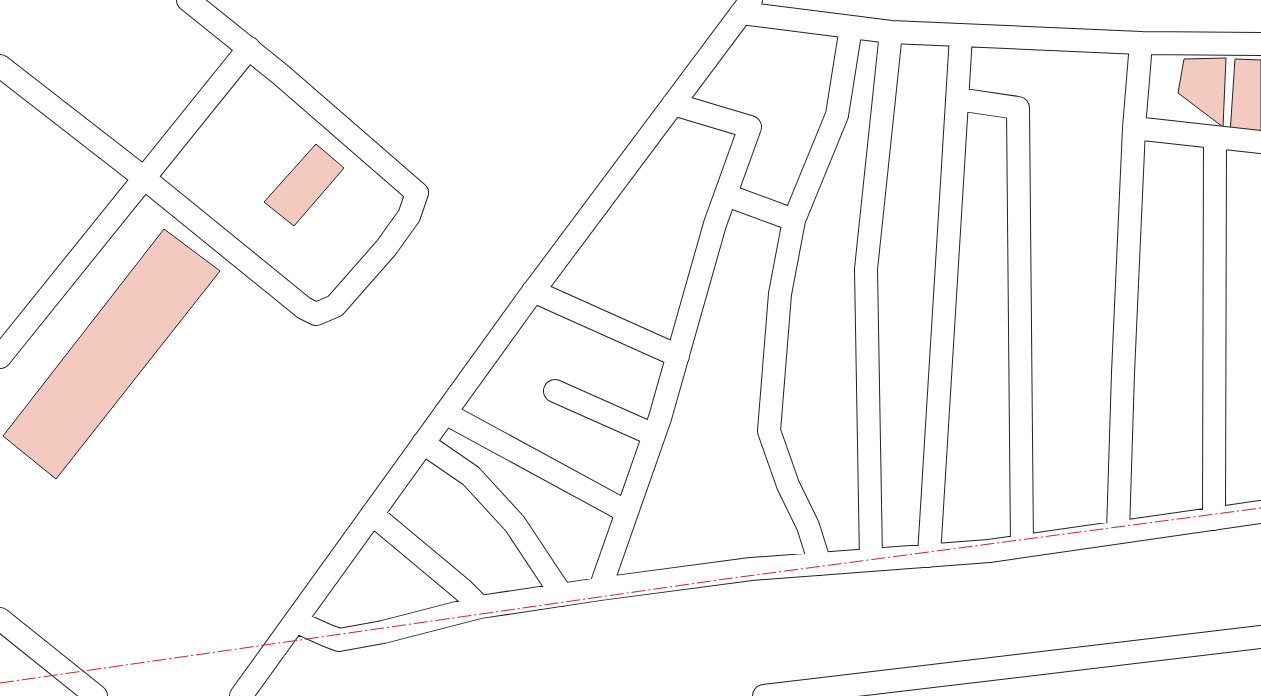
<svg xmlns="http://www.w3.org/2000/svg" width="1261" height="696" font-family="'PT Sans Narrow',sans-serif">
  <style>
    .building { fill: #f3c9c0; stroke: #222 }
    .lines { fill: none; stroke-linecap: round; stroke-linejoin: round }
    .minor-casing { stroke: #222; stroke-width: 24 }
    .minor { stroke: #fff; stroke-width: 22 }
    .power { stroke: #c62828; stroke-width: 1; stroke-dasharray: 14 3 2 3; stroke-linecap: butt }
  </style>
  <rect width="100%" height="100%" fill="#fff"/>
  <path class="building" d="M1226,58L1223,127L1178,93L1184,59Z
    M1235,59L1261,60V136L1230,134Z
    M316,144L344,168L294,226L264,202Z
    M164,229L220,271L56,479L3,436Z"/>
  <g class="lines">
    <defs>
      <path id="minor" d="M741,13L891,32L1141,43L1261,44
        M0,66L144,178L304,308L316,314L335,306L386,248L409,216L417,193L280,74L188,0
        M957,99L1018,108L1022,546
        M1134,128L1261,142
        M726,195L794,220L780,294L769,431L788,485L808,526L820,564
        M794,220L837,115L851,27
        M533,291L678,356
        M0,357L249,48
        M555,391L654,435
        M445,413L627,512
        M423,443L471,476L515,524L562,595
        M372,514L463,590L480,607
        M1214,519L1215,137
        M1118,532L1123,373L1134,128L1141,43
        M929,556L961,36
        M871,560L866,269L891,32
        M600,589L660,418L715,224L750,127L673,104
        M0,619L96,696
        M295,621L326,635L339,640L383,632L480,607L600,589L751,569L989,551L1261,512
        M241,696L526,301L751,0
        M764,696L1261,637"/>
    </defs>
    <use href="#minor" class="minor-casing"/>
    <use href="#minor" class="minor"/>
    <path class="power" d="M0,683L725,579L1261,508"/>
  </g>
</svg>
